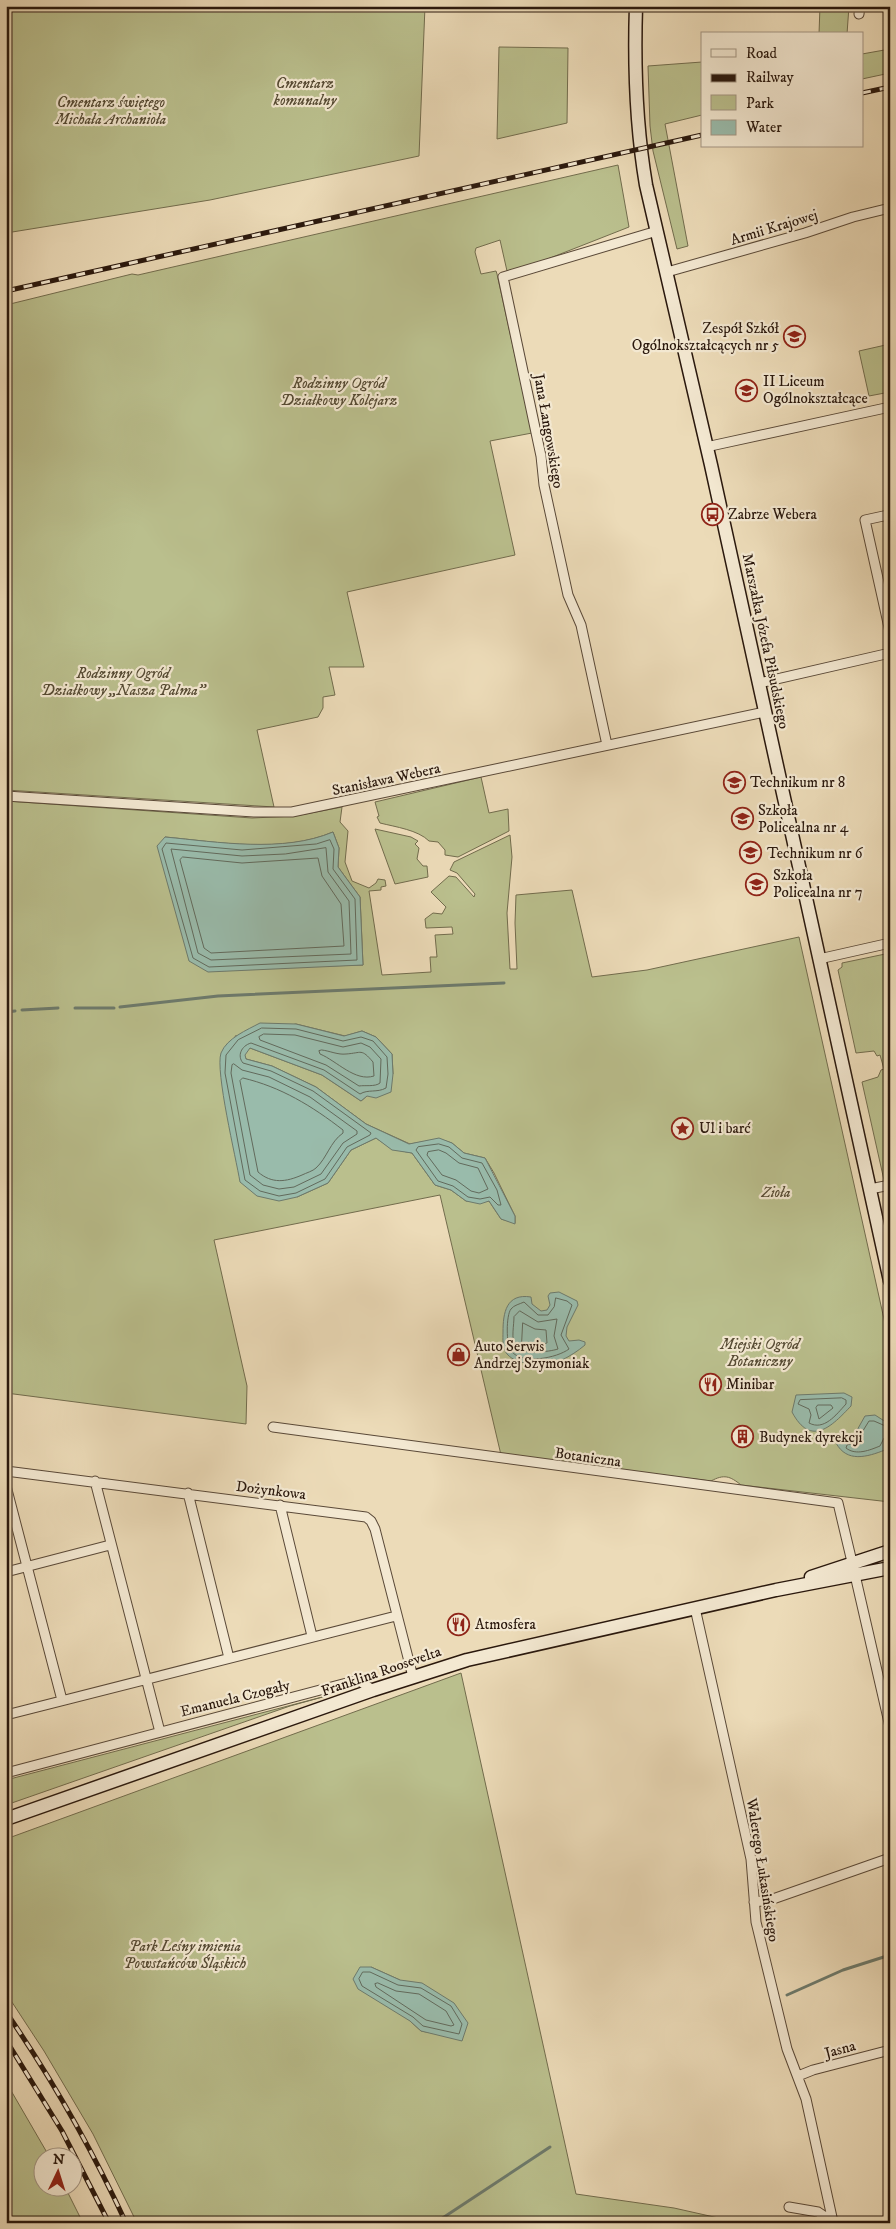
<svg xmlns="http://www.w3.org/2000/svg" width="896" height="2229" font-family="'IM FELL DW Pica',serif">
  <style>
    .green { fill: #babf8d; stroke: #726c4d; fill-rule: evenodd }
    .water { fill: #99bbab; stroke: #6d7a6c }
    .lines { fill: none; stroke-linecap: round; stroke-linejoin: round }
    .shore { stroke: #626a5c; stroke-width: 1 }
    .stream { stroke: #6d7a6c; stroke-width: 3 }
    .street-casing { stroke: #5a4938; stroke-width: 11 }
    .secondary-casing { stroke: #2a180d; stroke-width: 15 }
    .street { stroke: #f3e8d1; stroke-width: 9 }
    .secondary { stroke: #f3e8d1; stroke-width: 12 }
    .rail-casing { stroke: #2a180d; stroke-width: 5 }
    .rail { stroke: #f3e8d1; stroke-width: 3; stroke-dasharray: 9; stroke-linecap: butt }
    .labels { text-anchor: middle; stroke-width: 4.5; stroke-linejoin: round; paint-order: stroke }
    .park-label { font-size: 15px; font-style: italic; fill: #554a33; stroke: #f3e8d1 }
    .street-label { font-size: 15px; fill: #2a180d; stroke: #f3e8d1 }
    .poi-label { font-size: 15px; fill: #2a180d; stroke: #f3e8d1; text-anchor: start }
  </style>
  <rect width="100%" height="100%" fill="#ecdbb8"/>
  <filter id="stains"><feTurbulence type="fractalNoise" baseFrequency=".004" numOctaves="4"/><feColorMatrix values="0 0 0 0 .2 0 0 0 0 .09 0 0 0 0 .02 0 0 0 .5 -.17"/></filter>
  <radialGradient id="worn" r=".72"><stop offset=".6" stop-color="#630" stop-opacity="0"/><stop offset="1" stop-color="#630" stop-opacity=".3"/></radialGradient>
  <path class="green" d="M6,6H425L419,156L210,200L6,233Z
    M820,6H849L847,34H819Z
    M499,47L568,48L567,123L497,139Z
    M890,49V73L862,79V54Z
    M702,62V115L665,124L688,246L677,249L653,151L650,126L648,66Z
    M618,165L629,227L540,262L507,271L500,240L476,248L475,252L481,274L496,271L497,274L532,433L490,441L515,555L347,592L364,667H329L335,695L323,697V708L318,717L257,730L274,807L6,790V305L132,274L138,275Z
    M890,344V392L869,396L859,351Z
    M481,777L489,813L508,809L509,831L458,857L445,855V850L438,842L429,841C418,830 396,827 380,823L377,817L379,816L375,802Z
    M6,801L252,818L295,816L342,807L340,822L348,831L345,862L352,881L369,888L376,883L378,879L385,880L386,886L381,887V890L369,891L382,975L431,972L430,957H437L435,935L453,934L452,927L426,928L425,919L433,913L442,914L446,907L431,892L449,876L456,877L474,897L475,894L457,873L450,870L454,862L510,835L512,857L507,913L510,969H517L515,923L516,895L572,890L592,977L647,970L799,937L890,1346V1502L741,1485C730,1476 724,1474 711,1481L501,1455L440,1195L214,1240L247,1386L246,1424L6,1393ZM333,832L339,848L338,867L360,897L363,965L328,966L165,837C219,842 281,854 333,832ZM296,1024L345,1036L362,1031L376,1037L392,1054L393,1074L361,1101L322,1075L250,1048L244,1054L246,1059L272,1066L316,1087L366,1124L410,1144L439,1139L452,1143L464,1153L485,1158L494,1173L515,1216V1223L501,1219L489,1201H466L451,1190L435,1185L412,1153L392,1149L376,1138L351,1150L328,1183L297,1197L235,1036Z
    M375,829L411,837L418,841L415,844L419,848L417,859L423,866H427L428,877L395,884Z
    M890,953V1207L862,1082L878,1077L881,1070L884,1069L880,1055L877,1056L874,1051L856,1053L838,970L842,967V963Z
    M461,1673L576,2194L674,2208L723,2219L797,2223H137L93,2134L44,2051L6,1993V1839ZM371,1967L400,1980L438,2034L421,2031L410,2021Z
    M330,1695L290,1706L6,1805V1780Z
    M6,2082L49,2156H42V2186L65,2187L83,2223H6Z"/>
  <path class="water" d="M333,832L339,848L338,867L360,897L363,965L208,972L189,961L157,846L165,837C218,842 283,853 333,832Z
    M260,1023L296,1024L344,1036L362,1031L376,1037L392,1054L393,1074L391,1092L376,1098L367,1096L361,1101L322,1075L250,1048L245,1055L246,1059L272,1066L316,1087L366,1124L409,1144L439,1138L452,1143L464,1153L485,1158L515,1216V1224L501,1219L489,1201L480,1204L466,1201L451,1190L435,1185L412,1153L392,1150L376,1138L351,1150L328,1183L297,1197L279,1201L257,1196L240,1182C236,1158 215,1071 221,1053C227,1038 247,1030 260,1023Z
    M559,1292L577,1301L578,1305L567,1327L566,1336L569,1341L579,1340L585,1342V1345C578,1351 570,1356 562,1360C548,1366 518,1367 507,1354C502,1348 503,1339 503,1332C503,1313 506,1293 531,1297L532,1304L541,1311L547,1310L550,1305L548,1296L550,1293Z
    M844,1393L852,1397L851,1406C832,1426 811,1448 792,1412L796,1395Z
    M875,1415L889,1424L890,1434L885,1450C867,1457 847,1463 836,1443L852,1439L865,1416Z
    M360,1967H371L400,1980L422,1983L454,2003L468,2023L462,2041L421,2031L410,2021L358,1989L353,1979Z"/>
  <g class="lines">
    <path class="shore" d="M330,840L334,849L333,869L355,899L357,960L209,967L193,958L162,849L166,843L242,850L316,844Z
      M326,848L328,872L349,901L351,954L211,960L198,953L171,849L242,856L285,854Z
      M183,857L242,863L318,858L322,876L341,904L344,946L211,953L204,948L180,860Z
      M262,1028L296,1029L343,1041L361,1037L373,1041L387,1057L388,1074L386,1088C377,1093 368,1089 360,1094L324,1070L251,1043C241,1046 237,1056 243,1063L271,1071L313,1091L371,1133L370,1135L347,1147L325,1179L296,1193L279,1196L260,1191L245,1180L225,1073L226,1055L238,1040Z
      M264,1034L295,1035L343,1047L361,1043L370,1047L381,1059L380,1083C375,1087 365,1085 359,1086L326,1065L260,1040L259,1037Z
      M322,1050C330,1051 338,1055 346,1054C362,1053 361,1048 373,1062L374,1076C355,1082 337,1061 320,1054L319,1051Z
      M234,1064L242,1070L269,1077L310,1097L357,1131V1134L343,1143L321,1174L294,1187L279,1189L263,1185L250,1175L231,1073L232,1065Z
      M243,1078C281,1087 312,1106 343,1130V1133C330,1142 327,1158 316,1168C313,1171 306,1173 302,1175C286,1182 272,1184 258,1172L240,1081Z
      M439,1144L449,1147L462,1158L482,1163L497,1190L501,1205H498L490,1197L480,1199L468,1197L453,1186L438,1181L416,1150L418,1147Z
      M439,1150L446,1153L459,1163L478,1168L488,1189L479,1193L471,1191L456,1180L442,1175L427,1155L428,1152Z
      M556,1298L567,1301L572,1305L561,1335L569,1349C557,1358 522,1365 511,1351C506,1345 506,1315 511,1309C514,1305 520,1304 524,1302L538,1315H548L554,1307Z
      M520,1311L538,1322L557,1319L554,1336L558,1349C549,1352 521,1355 515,1346C511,1339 514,1325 514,1317Z
      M523,1323L535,1329L546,1330L547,1343L541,1345L522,1343Z
      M842,1398L846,1400V1404C836,1415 824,1431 809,1423L811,1415L809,1409L798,1404L800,1400Z
      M818,1405H831L833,1408L819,1419L816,1408Z
      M890,1428L874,1421H869L856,1442L847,1445L846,1448C856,1456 870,1450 880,1446L884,1438L890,1436
      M363,1972H370L398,1985L421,1988L451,2006L462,2024L459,2034L423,2026L413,2017L362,1986L359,1979Z
      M378,1983L396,1991L419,1994L446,2011L454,2025L451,2026L426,2020L376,1987L375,1984Z"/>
    <path class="stream" d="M120,1007L218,996L504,983
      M75,1008H114
      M22,1010L58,1008
      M6,1012L15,1011
      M787,1995L843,1970L890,1955
      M435,2223L550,2147"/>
    <defs>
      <path id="street" d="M859,14L860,6
        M667,272L805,233L853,217L890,208
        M706,447L890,407
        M890,525L888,515L865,520L890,632
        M759,683L890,653
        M607,745L581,625L568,595L544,485L541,456L503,277L657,231
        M6,796L254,812H292L765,712
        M819,959L890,943
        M870,1189L890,1185
        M273,1427L838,1503L852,1562
        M6,1471L366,1517L371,1521L375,1529L413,1677
        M95,1481L160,1732
        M6,1486L62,1700
        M188,1493L229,1658
        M280,1505L312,1636
        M6,1572L110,1545
        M855,1575L890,1727
        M695,1608L751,1859L756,1922L787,2049L806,2099L833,2222
        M6,1715L396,1616
        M6,1773L358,1680L373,1690
        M754,1902L770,1900L890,1858
        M798,2076L813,2070L890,2050
        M789,2207L818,2212L833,2222L840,2223"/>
      <path id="secondary" d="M636,6C634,66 636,126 646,185L711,465L890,1281
        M811,1577L890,1551
        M6,1819L373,1690L467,1660L776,1590L890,1568"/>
    </defs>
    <use href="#street" class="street-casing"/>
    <use href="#secondary" class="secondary-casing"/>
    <use href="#street" class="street"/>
    <use href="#secondary" class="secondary"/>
    <defs>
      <path id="rail" d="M862,93L890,87
        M6,291L702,135
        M6,2012C52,2079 92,2149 126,2223
        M6,2040L62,2131L109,2223"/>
    </defs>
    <use href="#rail" class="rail-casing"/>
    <use href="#rail" class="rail"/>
  </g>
  <defs>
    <symbol id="school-ring" viewBox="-11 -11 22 22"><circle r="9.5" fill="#f3e8d1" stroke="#8f2418" stroke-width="1.5"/><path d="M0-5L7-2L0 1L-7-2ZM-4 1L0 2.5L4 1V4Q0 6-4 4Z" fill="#8f2418"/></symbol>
    <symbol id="bus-ring" viewBox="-11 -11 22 22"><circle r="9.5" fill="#f3e8d1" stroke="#8f2418" stroke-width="1.5"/><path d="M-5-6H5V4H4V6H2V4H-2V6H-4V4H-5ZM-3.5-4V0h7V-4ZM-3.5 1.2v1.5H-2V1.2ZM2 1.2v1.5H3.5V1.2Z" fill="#8f2418"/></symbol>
    <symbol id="sight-ring" viewBox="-11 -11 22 22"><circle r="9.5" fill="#f3e8d1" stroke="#8f2418" stroke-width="1.5"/><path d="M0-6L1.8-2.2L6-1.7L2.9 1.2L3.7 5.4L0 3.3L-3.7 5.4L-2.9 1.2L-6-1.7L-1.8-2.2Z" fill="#8f2418"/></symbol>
    <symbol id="shop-ring" viewBox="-11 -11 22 22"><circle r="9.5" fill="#f3e8d1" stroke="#8f2418" stroke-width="1.5"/><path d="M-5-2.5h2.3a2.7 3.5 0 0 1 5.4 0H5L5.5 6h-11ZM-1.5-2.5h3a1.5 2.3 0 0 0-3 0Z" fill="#8f2418"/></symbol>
    <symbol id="restaurant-ring" viewBox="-11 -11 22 22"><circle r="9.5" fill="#f3e8d1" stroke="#8f2418" stroke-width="1.5"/><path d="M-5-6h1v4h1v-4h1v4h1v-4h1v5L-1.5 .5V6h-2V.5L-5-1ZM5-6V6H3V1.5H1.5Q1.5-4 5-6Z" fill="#8f2418"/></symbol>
    <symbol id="building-ring" viewBox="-11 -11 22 22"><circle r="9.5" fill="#f3e8d1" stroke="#8f2418" stroke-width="1.5"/><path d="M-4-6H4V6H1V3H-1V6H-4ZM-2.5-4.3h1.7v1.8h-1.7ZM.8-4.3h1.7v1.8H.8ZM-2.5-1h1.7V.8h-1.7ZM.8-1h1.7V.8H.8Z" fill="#8f2418"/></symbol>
  </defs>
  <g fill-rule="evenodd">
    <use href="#school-ring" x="782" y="324" width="25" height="25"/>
    <use href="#school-ring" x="734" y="378" width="25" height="25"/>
    <use href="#bus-ring" x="700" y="502" width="25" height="25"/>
    <use href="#school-ring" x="722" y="770" width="25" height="25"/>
    <use href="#school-ring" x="730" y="806" width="25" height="25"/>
    <use href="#school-ring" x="738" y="840" width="25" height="25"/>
    <use href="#school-ring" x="744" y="872" width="25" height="25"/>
    <use href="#sight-ring" x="670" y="1116" width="25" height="25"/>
    <use href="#shop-ring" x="446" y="1342" width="25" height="25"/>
    <use href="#restaurant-ring" x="698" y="1372" width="25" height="25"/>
    <use href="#building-ring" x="730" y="1424" width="25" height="25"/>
    <use href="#restaurant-ring" x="446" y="1612" width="25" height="25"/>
  </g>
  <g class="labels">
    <g class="park-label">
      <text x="305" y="88">Cmentarz<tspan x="305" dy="17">komunalny</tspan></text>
      <text x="111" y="107">Cmentarz świętego<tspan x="111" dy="17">Michała Archanioła</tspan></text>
      <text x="339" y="388">Rodzinny Ogród<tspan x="339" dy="17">Działkowy Kolejarz</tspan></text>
      <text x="123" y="678">Rodzinny Ogród<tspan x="123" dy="17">Działkowy „Nasza Palma”</tspan></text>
      <text x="776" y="1197">Zioła</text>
      <text x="760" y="1349">Miejski Ogród<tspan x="760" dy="17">Botaniczny</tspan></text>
      <text x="185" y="1951">Park Leśny imienia<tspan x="185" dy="17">Powstańców Śląskich</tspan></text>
    </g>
    <g class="street-label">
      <text transform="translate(774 227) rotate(-17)" y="5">Armii Krajowej</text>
      <text transform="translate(549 431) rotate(80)" y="5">Jana Łangowskiego</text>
      <text transform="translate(766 641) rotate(78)" y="5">Marszałka Józefa Piłsudskiego</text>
      <text transform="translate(386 779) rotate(-12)" y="5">Stanisława Webera</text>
      <text transform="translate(588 1457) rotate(8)" y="5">Botaniczna</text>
      <text transform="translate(271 1490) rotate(7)" y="5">Dożynkowa</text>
      <text transform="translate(381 1671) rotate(-19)" y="5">Franklina Roosevelta</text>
      <text transform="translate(235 1698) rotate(-14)" y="5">Emanuela Czogały</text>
      <text transform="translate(763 1870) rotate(81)" y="5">Walerego Łukasińskiego</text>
      <text transform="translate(840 2049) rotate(-15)" y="5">Jasna</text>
    </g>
    <g class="poi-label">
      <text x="779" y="333" text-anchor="end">Zespół Szkół<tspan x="779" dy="17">Ogólnokształcących nr 5</tspan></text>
      <text x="763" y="386">II Liceum<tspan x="763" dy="17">Ogólnokształcące</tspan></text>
      <text x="728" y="519">Zabrze Webera</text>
      <text x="750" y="787">Technikum nr 8</text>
      <text x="758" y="815">Szkoła<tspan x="758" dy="17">Policealna nr 4</tspan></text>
      <text x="767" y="858">Technikum nr 6</text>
      <text x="773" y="880">Szkoła<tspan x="773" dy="17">Policealna nr 7</tspan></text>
      <text x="699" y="1133">Ul i barć</text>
      <text x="474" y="1351">Auto Serwis<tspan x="474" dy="17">Andrzej Szymoniak</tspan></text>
      <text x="726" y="1389">Minibar</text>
      <text x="759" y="1442">Budynek dyrekcji</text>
      <text x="475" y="1629">Atmosfera</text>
    </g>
  </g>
  <rect width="896" height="2229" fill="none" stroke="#ecdbb8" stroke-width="25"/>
  <rect x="8" y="8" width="881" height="2214" fill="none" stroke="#2a180d" stroke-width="2.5"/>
  <rect x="12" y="12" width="871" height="2204" fill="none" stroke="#2a180d"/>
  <rect x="701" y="32" width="162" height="115" fill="#f3e8d1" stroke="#a39583"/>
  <rect x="711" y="49" width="25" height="8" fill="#f3e8d1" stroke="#a39583"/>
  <text x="746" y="58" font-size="15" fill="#2a180d">Road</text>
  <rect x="711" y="74" width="25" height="8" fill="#2a180d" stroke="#a39583"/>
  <text x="746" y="82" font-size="15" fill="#2a180d">Railway</text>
  <rect x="711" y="95" width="25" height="15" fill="#babf8d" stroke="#a39583"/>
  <text x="746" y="108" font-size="15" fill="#2a180d">Park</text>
  <rect x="711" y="120" width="25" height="15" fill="#99bbab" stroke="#a39583"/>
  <text x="746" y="132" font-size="15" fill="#2a180d">Water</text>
  <g transform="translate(58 2172) rotate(4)"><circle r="24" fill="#f3e8d1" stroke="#a39583"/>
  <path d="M0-4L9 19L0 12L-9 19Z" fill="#8f2418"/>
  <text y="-8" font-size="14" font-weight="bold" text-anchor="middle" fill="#2a180d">N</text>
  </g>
  <rect width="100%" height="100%" filter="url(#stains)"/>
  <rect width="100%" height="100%" fill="url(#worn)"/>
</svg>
